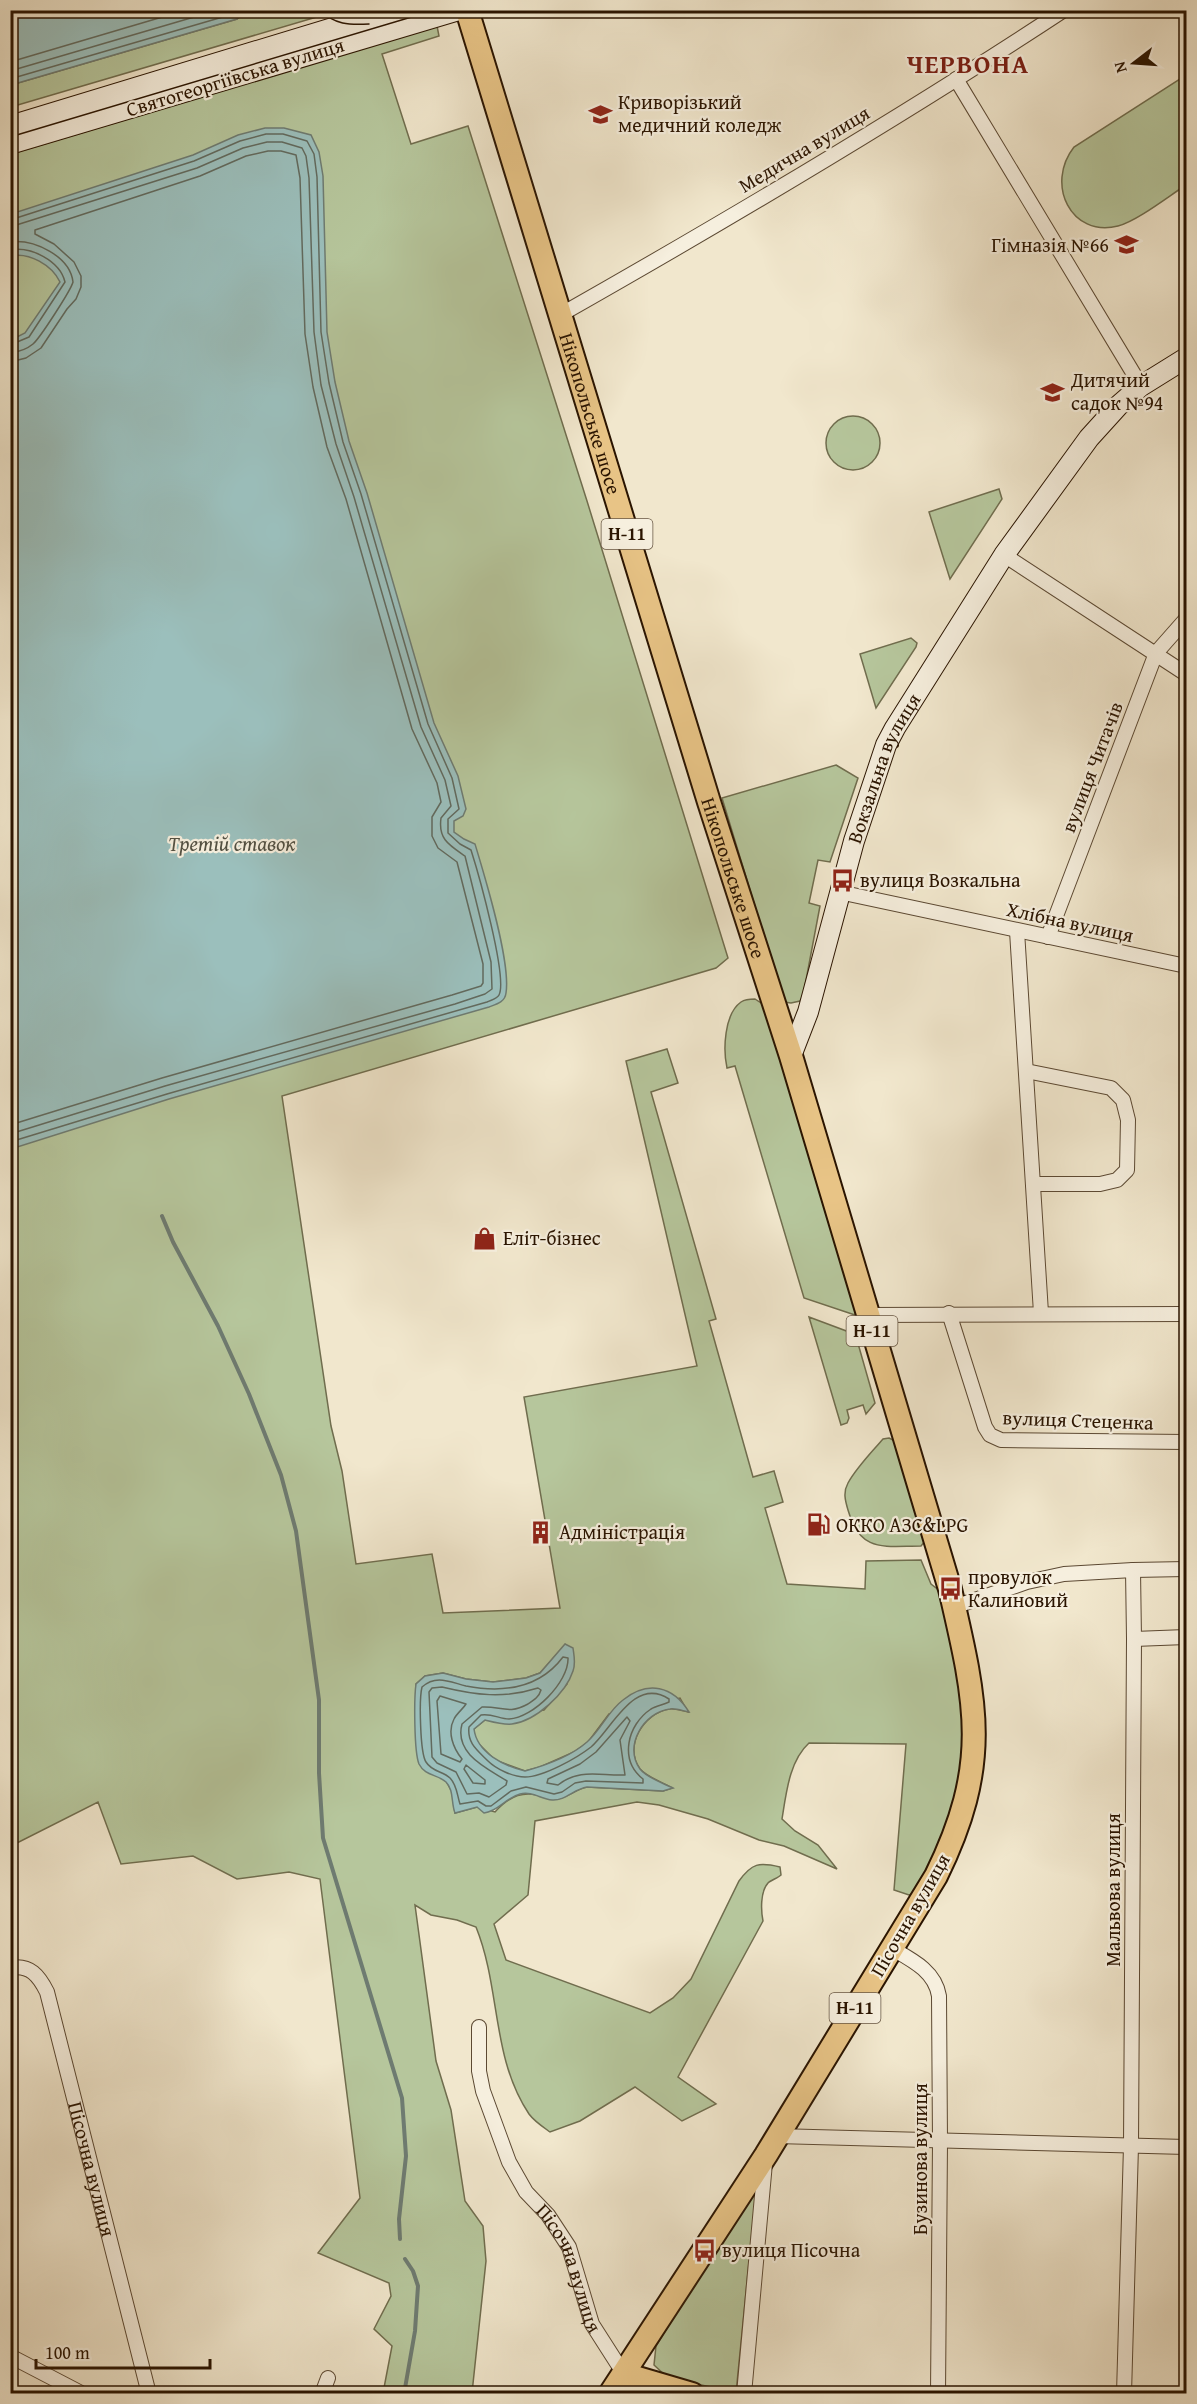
<svg xmlns="http://www.w3.org/2000/svg" width="1197" height="2404" font-family="'Gentium Book Plus',serif">
  <style>
    .green { fill: #b6c69c; stroke: #706d4e; stroke-width: 1.5; fill-rule: evenodd }
    .water { fill: #9bbfbc; stroke: #6e7b71; stroke-width: 1.5 }
    .lines { fill: none; stroke-linecap: round; stroke-linejoin: round }
    .shore { stroke: #626a5e; stroke-width: 1.5 }
    .stream { stroke: #6e7b71; stroke-width: 4 }
    .street-casing { stroke: #5c4933; stroke-width: 16 }
    .secondary-casing { stroke: #2a1400; stroke-width: 22 }
    .primary-casing { stroke: #2a1400; stroke-width: 26 }
    .street { stroke: #f6efde; stroke-width: 14 }
    .secondary { stroke: #f6efde; stroke-width: 20 }
    .primary { stroke: #e8c486; stroke-width: 22 }
    .tram { stroke: #2a1400; stroke-width: 1.5 }
    .labels { text-anchor: middle; stroke-width: 4.5; stroke-linejoin: round; paint-order: stroke }
    .shield { fill: #f6efde; stroke: #675643; stroke-width: 1.5 }
    .shield-label { font-size: 18px; font-weight: bold; fill: #2a1400 }
    .street-label { font-size: 20px; fill: #2a1400; stroke: #f6efde }
    .poi-label { font-size: 20px; fill: #2a1400; stroke: #f6efde; text-anchor: start }
    .water-label { font-size: 21px; font-style: italic; fill: #525042; stroke: #f6efde }
    .district-label { font-size: 26px; font-weight: bold; letter-spacing: 1.5px; fill: #7a1f14; stroke: #f6efde }
  </style>
  <rect width="100%" height="100%" fill="#f1e7cd"/>
  <filter id="stains"><feTurbulence type="fractalNoise" baseFrequency=".00333" numOctaves="4"/><feColorMatrix values="0 0 0 0 .2 0 0 0 0 .09 0 0 0 0 .02 0 0 0 .5 -.17"/></filter>
  <radialGradient id="worn" r=".72"><stop offset=".6" stop-color="#630" stop-opacity="0"/><stop offset="1" stop-color="#630" stop-opacity=".3"/></radialGradient>
  <path class="green" d="M247,11H337L11,107V85L237,19Z
    M437,26L439,36L382,54L411,144L468,126L587,501L728,958L716,968L282,1096L331,1426L342,1471L356,1564L432,1554L443,1613L560,1608L524,1397L697,1366L626,1061L667,1049L678,1083L651,1092L716,1319L709,1321L753,1477L774,1471L783,1502L765,1508L787,1584L865,1589L866,1561L921,1560L931,1584L940,1591L958,1668L962,1702V1757L959,1790L945,1834L921,1891L909,1895L894,1890L906,1744L809,1743C789,1761 786,1795 782,1819L795,1831L818,1845L837,1869L784,1846L759,1840L708,1819L659,1805L637,1802L535,1821L528,1895L494,1924L506,1960L650,2013L673,1998L691,1979L739,1881C752,1863 759,1862 780,1867L781,1875C778,1878 771,1880 768,1883C760,1892 761,1911 763,1921L678,2077L716,2104L682,2121L635,2087L580,2121L550,2132C543,2127 534,2121 529,2114C491,2057 501,1989 476,1927L457,1920L431,1915L415,1905L436,2061L451,2110L465,2201L483,2226L486,2261L472,2393L440,2391L439,2394L383,2393L392,2346L374,2329L391,2296L389,2283L318,2253L360,2198L320,1879L289,1872L237,1879L193,1856L121,1864L98,1802L11,1846V154ZM565,1645L567,1684L544,1710L485,1720L474,1729L475,1740L495,1760L525,1771L540,1767L574,1752L588,1742L609,1714L680,1698L688,1712C682,1711 675,1708 669,1709C644,1713 623,1746 640,1769C648,1778 663,1782 672,1788L663,1791L587,1787C575,1789 568,1798 556,1799C550,1800 544,1797 537,1795C520,1791 507,1798 495,1812L477,1807L455,1813L452,1792L446,1781L418,1748L416,1736V1684L425,1676L443,1673L466,1679L493,1682L526,1678L540,1673Z
    M1186,75V185C1169,196 1137,221 1118,226C1071,238 1045,184 1074,147Z
    M826 443a27 27 0 1 1 54 0a27 27 0 1 1-54 0Z
    M999,489L1002,499L950,579L929,512Z
    M911,638L917,643L916,647L876,708L860,654Z
    M836,765L858,778L830,862L818,860L809,903L820,906L803,996L800,1001L791,1003L784,1002L722,798Z
    M755,999L764,1005L788,1077L856,1312L855,1315L804,1298L735,1066L727,1068C723,1050 724,1014 741,1002C744,1000 751,999 755,999Z
    M809,1317L849,1332L857,1340L875,1403L866,1414L863,1405L847,1410L849,1418L847,1423L841,1425Z
    M889,1438L895,1441L925,1541L921,1546C883,1546 860,1553 848,1510C845,1500 843,1492 848,1483C857,1467 871,1453 883,1439Z
    M757,2181L736,2393L667,2377L654,2365L656,2346Z"/>
  <path class="water" d="M11,10H247V11L237,19L11,85Z
    M265,128H284L311,135L319,152L323,176L327,332L335,382L349,441L367,493L434,723L458,776L466,809L463,816L454,821V832L464,839L475,844C485,877 511,962 506,993C505,1002 497,1004 489,1007L169,1099L11,1149V340L25,333L60,282C52,265 29,252 11,256V214L193,155L238,135Z
    M565,1644L573,1648C574,1656 576,1663 573,1671C566,1693 536,1721 512,1724C504,1725 493,1722 485,1720L474,1729C477,1753 504,1766 525,1771C547,1765 570,1757 587,1742C601,1730 608,1711 623,1700C648,1680 673,1686 689,1712C683,1711 676,1708 670,1709C644,1712 623,1746 640,1769C647,1778 663,1783 673,1788L663,1791L587,1787C574,1789 565,1801 552,1800C541,1799 532,1791 520,1794C505,1798 499,1811 484,1813L477,1807L455,1813C451,1803 454,1790 446,1782C437,1774 425,1776 419,1764C414,1752 414,1698 416,1684L425,1676L443,1673L466,1679L493,1682L526,1678L540,1673Z"/>
  <g class="lines">
    <path class="shore" d="M10,62L186,10
      M10,71L218,10
      M10,79L233,14L238,10
      M10,220L194,161L240,141L266,134H283L307,141L314,154L317,177L321,332L329,383L343,442L361,494L428,724L452,778L459,809L448,819V833L460,844L471,850C478,872 508,978 499,995C497,999 491,1000 487,1002L167,1094L10,1142
      M10,227L197,168L243,148L267,142H282L302,148L306,156L309,178L314,332L321,385L336,444L354,497L421,727L445,780L451,806L441,818C438,839 449,845 465,856L491,962L492,989L485,994L455,1004L165,1086L10,1134
      M10,242C34,239 70,256 73,282C71,290 40,338 33,344C27,349 18,352 10,353
      M10,250C31,246 60,261 65,282L29,337L10,345
      M10,362L26,358L41,348L67,309L76,299L81,287V276L74,262L54,244L35,234V230L200,176L246,156L268,151H281L296,155L300,178L305,334L313,387L327,447L346,499L412,729L437,783L441,802L432,817V836L438,848L457,862L483,964V983L481,986L452,995L162,1078L10,1125
      M563,1657L568,1658C569,1682 533,1718 509,1719C500,1719 491,1713 481,1715L469,1727C467,1743 477,1750 488,1761C496,1769 513,1777 525,1777C543,1777 577,1758 591,1747C612,1729 634,1676 669,1699V1702C663,1705 656,1706 651,1709C627,1725 619,1760 643,1779V1783L586,1781L575,1783L562,1792L554,1794L526,1787L511,1791L491,1806H486L478,1801L460,1804C457,1795 457,1785 450,1778C443,1771 432,1772 426,1762C420,1753 419,1699 422,1687C436,1674 450,1682 466,1686C503,1693 539,1689 563,1657Z
      M442,1687C475,1695 504,1699 538,1688L541,1690C539,1697 534,1700 528,1704C508,1715 501,1706 482,1707L462,1724C454,1754 487,1768 507,1781L506,1785L489,1797L479,1793L467,1794L456,1772L437,1763L432,1757L429,1692L432,1688Z
      M440,1696L466,1704C463,1709 457,1713 454,1719C447,1732 453,1748 462,1759L460,1762L441,1754L437,1701Z
      M627,1717L630,1721L620,1740L625,1775C600,1776 579,1768 558,1785L547,1783L548,1779L580,1764L596,1752Z
      M466,1765L485,1780V1784L473,1783L464,1769Z"/>
    <path class="stream" d="M162,1216L173,1242L218,1326L249,1394L281,1475L296,1531L319,1700V1773L323,1838L402,2098L406,2156L399,2219L400,2239
      M404,2394L415,2331L418,2286L413,2271L405,2259"/>
    <defs>
      <g id="street">
        <path d="M956,79L1141,386"/>
        <path d="M560,315C731,218 900,118 1064,10"/>
        <path d="M1004,555L1186,674"/>
        <path d="M839,892L1186,966"/>
        <path d="M1017,931L1041,1313"/>
        <path d="M1048,937L1156,653L1186,619"/>
        <path d="M1026,1071L1111,1088L1123,1100L1128,1120L1127,1170L1117,1180L1100,1184H1033"/>
        <path d="M949,1313L985,1427L990,1435L1001,1440L1186,1442"/>
        <path d="M867,1315L1186,1314"/>
        <path d="M1133,1570L1186,1569"/>
        <path d="M954,1607L1027,1582L1064,1574L1133,1570L1134,1639L1131,2146L1124,2394"/>
        <path d="M1134,1639L1186,1637"/>
        <path d="M891,1948C912,1960 935,1971 939,1996L940,2142L938,2394"/>
        <path id="s1" d="M10,1968C30,1964 39,1976 47,1992L149,2394"/>
        <path id="s2" d="M479,2027V2071L483,2091L509,2162L526,2192L548,2215L569,2247L592,2324L624,2374"/>
        <path d="M776,2136L1186,2147"/>
        <path d="M10,2356L83,2394"/>
        <path d="M322,2394L328,2378"/>
        <path d="M744,2394L765,2163"/>
      </g>
      <g id="secondary">
        <path d="M10,126L392,10"/>
        <path d="M10,144L459,10"/>
        <path id="s3" d="M791,1056L808,1012L854,841L886,745L895,728L1004,555L1089,438L1118,406L1141,386L1186,358"/>
      </g>
      <g id="primary">
        <path id="s4" d="M467,10L709,802L791,1056L950,1589C977,1705 991,1764 936,1876L766,2155L610,2394"/>
        <path d="M624,2374L692,2394"/>
      </g>
    </defs>
    <use href="#street" class="street-casing"/>
    <use href="#secondary" class="secondary-casing"/>
    <use href="#primary" class="primary-casing"/>
    <use href="#street" class="street"/>
    <use href="#secondary" class="secondary"/>
    <use href="#primary" class="primary"/>
    <path class="tram" d="M320,10C335,25 349,25 369,24
      M344,10L369,17H394
      M10,137L435,10"/>
  </g>
  <defs>
    <symbol id="university-bare" viewBox="-9 -9 18 18"><path d="M0-5L7-2L0 1L-7-2ZM-4 1L0 2.5L4 1V4Q0 6-4 4Z" fill="#8f2418" stroke="#f6efde" stroke-width="2.5" paint-order="stroke"/></symbol>
    <symbol id="school-bare" viewBox="-9 -9 18 18"><path d="M0-5L7-2L0 1L-7-2ZM-4 1L0 2.5L4 1V4Q0 6-4 4Z" fill="#8f2418" stroke="#f6efde" stroke-width="2.5" paint-order="stroke"/></symbol>
    <symbol id="bus-bare" viewBox="-9 -9 18 18"><path d="M-5-6H5V4H4V6H2V4H-2V6H-4V4H-5ZM-3.5-4V0h7V-4ZM-3.5 1.2v1.5H-2V1.2ZM2 1.2v1.5H3.5V1.2Z" fill="#8f2418" stroke="#f6efde" stroke-width="2.5" paint-order="stroke"/></symbol>
    <symbol id="shop-bare" viewBox="-9 -9 18 18"><path d="M-5-2.5h2.3a2.7 3.5 0 0 1 5.4 0H5L5.5 6h-11ZM-1.5-2.5h3a1.5 2.3 0 0 0-3 0Z" fill="#8f2418" stroke="#f6efde" stroke-width="2.5" paint-order="stroke"/></symbol>
    <symbol id="fuel-bare" viewBox="-9 -9 18 18"><path d="M-5.5-6h7V0h2V4h1.3V-2.5L3-4.5l.8-.8L6-3V5H2.5V1h-1V6h-7ZM-4.2-4.7v3.2H.2V-4.7Z" fill="#8f2418" stroke="#f6efde" stroke-width="2.5" paint-order="stroke"/></symbol>
    <symbol id="building-bare" viewBox="-9 -9 18 18"><path d="M-4-6H4V6H1V3H-1V6H-4ZM-2.5-4.3h1.7v1.8h-1.7ZM.8-4.3h1.7v1.8H.8ZM-2.5-1h1.7V.8h-1.7ZM.8-1h1.7V.8H.8Z" fill="#8f2418" stroke="#f6efde" stroke-width="2.5" paint-order="stroke"/></symbol>
  </defs>
  <g fill-rule="evenodd">
    <use href="#university-bare" x="584" y="98" width="33" height="33"/>
    <use href="#school-bare" x="1110" y="228" width="33" height="33"/>
    <use href="#school-bare" x="1036" y="376" width="33" height="33"/>
    <use href="#bus-bare" x="826" y="864" width="33" height="33"/>
    <use href="#shop-bare" x="468" y="1222" width="33" height="33"/>
    <use href="#fuel-bare" x="802" y="1508" width="33" height="33"/>
    <use href="#building-bare" x="524" y="1516" width="33" height="33"/>
    <use href="#bus-bare" x="934" y="1572" width="33" height="33"/>
    <use href="#bus-bare" x="688" y="2234" width="33" height="33"/>
  </g>
  <g class="labels">
    <g class="shield">
      <rect x="601.5" y="519" width="51" height="30" rx="4.5"/>
      <rect x="846.5" y="1316" width="51" height="30" rx="4.5"/>
      <rect x="829.5" y="1993" width="51" height="30" rx="4.5"/>
    </g>
    <g class="shield-label">
      <text x="627" y="540">Н-11</text>
      <text x="872" y="1337">Н-11</text>
      <text x="855" y="2014">Н-11</text>
    </g>
    <g class="street-label">
      <text transform="translate(235 77) rotate(-17)" y="7">Святогеоргіївська вулиця</text>
      <text transform="translate(804 149) rotate(-31)" y="7">Медична вулиця</text>
      <text dy="7" stroke="none"><textPath href="#s4" startOffset="422">Нікопольське шосе</textPath></text>
      <text transform="translate(1092 767) rotate(-69)" y="7">вулиця Читачів</text>
      <text dy="7" stroke="none"><textPath href="#s3" startOffset="303">Вокзальна вулиця</textPath></text>
      <text dy="7" stroke="none"><textPath href="#s4" startOffset="908">Нікопольське шосе</textPath></text>
      <text transform="translate(1070 922) rotate(12)" y="7">Хлібна вулиця</text>
      <text transform="translate(1078 1420) rotate(2)" y="7">вулиця Стеценка</text>
      <text transform="translate(1113 1890) rotate(-90)" y="7">Мальвова вулиця</text>
      <text transform="translate(910 1915) rotate(-60)" y="7">Пісочна вулиця</text>
      <text transform="translate(920 2159) rotate(-90)" y="7">Бузинова вулиця</text>
      <text dy="7" stroke="none"><textPath href="#s1" startOffset="231">Пісочна вулиця</textPath></text>
      <text dy="7" stroke="none"><textPath href="#s2" startOffset="264">Пісочна вулиця</textPath></text>
    </g>
    <g class="poi-label">
      <text x="618" y="109">Криворізький<tspan x="618" dy="23">медичний коледж</tspan></text>
      <text x="1109" y="252" text-anchor="end">Гімназія №66</text>
      <text x="1071" y="387">Дитячий<tspan x="1071" dy="23">садок №94</tspan></text>
      <text x="860" y="887">вулиця Возкальна</text>
      <text x="503" y="1245">Еліт-бізнес</text>
      <text x="836" y="1532">ОККО АЗС&amp;LPG</text>
      <text x="559" y="1539">Адміністрація</text>
      <text x="968" y="1584">провулок<tspan x="968" dy="23">Калиновий</tspan></text>
      <text x="722" y="2257">вулиця Пісочна</text>
    </g>
    <g class="water-label">
      <text x="232" y="851">Третій ставок</text>
    </g>
    <g class="district-label">
      <text x="968" y="73">ЧЕРВОНА</text>
    </g>
  </g>
  <rect width="1197" height="2404" fill="none" stroke="#f1e7cd" stroke-width="36"/>
  <rect x="12" y="12" width="1173" height="2380" fill="none" stroke="#2a1400" stroke-width="3"/>
  <rect x="18" y="18" width="1161" height="2368" fill="none" stroke="#2a1400" stroke-width="1.5"/>
  <g transform="translate(1134 63) rotate(253)" stroke="#f6efde" stroke-width="4.5" paint-order="stroke">
  <path d="M0-4.5L10 22L0 15L-10 22Z" fill="#2a1400"/>
  <text y="-9" font-size="16" font-weight="bold" text-anchor="middle" fill="#2a1400">N</text>
  </g>
  <path d="M36 2359v9h174v-9" fill="none" stroke="#2a1400" stroke-width="3"/>
  <text x="45" y="2359" font-size="18" fill="#2a1400" stroke="#f6efde" stroke-width="4.5" paint-order="stroke">100 m</text>
  <rect width="100%" height="100%" filter="url(#stains)"/>
  <rect width="100%" height="100%" fill="url(#worn)"/>
</svg>
